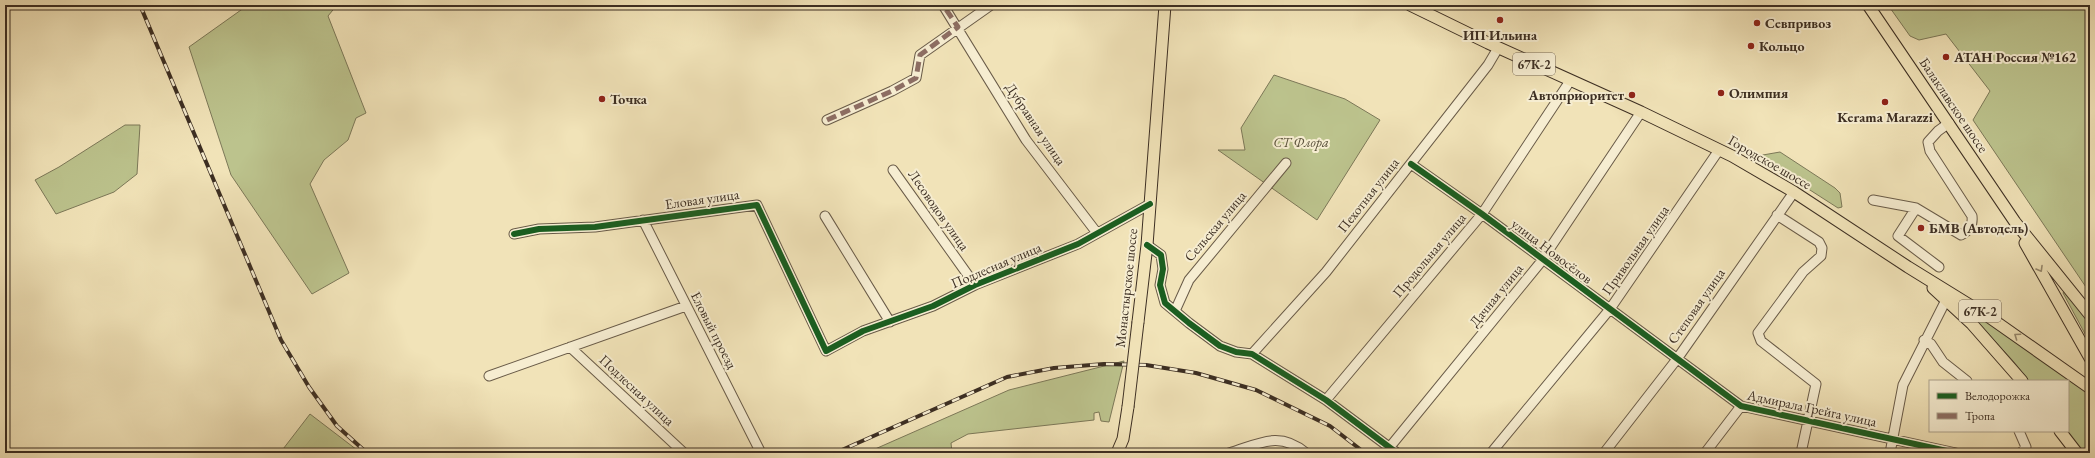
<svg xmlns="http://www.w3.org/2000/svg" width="2095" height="458" font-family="'EB Garamond',serif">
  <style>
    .green { fill: #bcc38d; stroke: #7c7858 }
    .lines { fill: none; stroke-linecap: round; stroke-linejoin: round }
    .minor-casing { stroke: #695b48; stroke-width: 11 }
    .major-casing { stroke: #3c2e22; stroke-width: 13 }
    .minor { stroke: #f6edd1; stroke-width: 9 }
    .major { stroke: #f1e3b8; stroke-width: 11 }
    .rail-casing { stroke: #3c2e22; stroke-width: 4 }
    .rail { stroke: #f6edd1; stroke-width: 2.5; stroke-dasharray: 8; stroke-linecap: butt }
    .major-bridge-casing { stroke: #3c2e22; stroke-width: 13; stroke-linecap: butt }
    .major-bridge { stroke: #f1e3b8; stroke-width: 11 }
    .quiet { stroke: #8d6e63; stroke-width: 5; stroke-dasharray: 10 5; stroke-linecap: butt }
    .cycleway-casing { stroke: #f6edd1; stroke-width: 8 }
    .cycleway { stroke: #1b5e20; stroke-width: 6 }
    .oneway { stroke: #96886d }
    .poi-dot { fill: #8f2418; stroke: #f6edd1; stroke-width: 1.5 }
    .labels { text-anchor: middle; stroke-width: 4; stroke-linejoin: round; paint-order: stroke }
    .shield { fill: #f6edd1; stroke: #746756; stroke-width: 1 }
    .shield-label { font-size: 13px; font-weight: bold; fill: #3c2e22 }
    .poi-label { font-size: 14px; font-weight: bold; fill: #3c2e22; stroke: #f6edd1; text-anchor: start }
    .street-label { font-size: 14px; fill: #3c2e22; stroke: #f6edd1 }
    .park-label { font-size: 14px; font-style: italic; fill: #5c533d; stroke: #f6edd1 }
  </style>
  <rect width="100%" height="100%" fill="#f1e3b8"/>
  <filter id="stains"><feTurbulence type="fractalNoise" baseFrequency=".005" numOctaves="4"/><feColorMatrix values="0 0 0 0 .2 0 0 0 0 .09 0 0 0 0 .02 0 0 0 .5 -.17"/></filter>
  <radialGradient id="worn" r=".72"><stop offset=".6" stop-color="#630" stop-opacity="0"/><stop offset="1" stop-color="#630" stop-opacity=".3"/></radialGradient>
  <path class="green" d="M248,5H337L328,16L366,113L356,118L348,140L324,160L310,184L349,273L312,294L231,175L189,47Z
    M1888,5H2090V293L1973,120L1990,91L1946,34L1919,40L1910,36Z
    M1274,75L1345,99L1380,120L1317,220L1218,150H1245L1241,128Z
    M125,125H140L137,174L114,192L56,214L35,180L59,167Z
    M1780,152L1835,188L1840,193L1842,207L1838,208L1757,156Z
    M2064,291L2090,322V343L2063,293Z
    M1970,310L2082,388L2090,396V453H2084L2067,431L2068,381H2029L2014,362L1970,314Z
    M1124,361L1109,422L1101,421L1099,412L1094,413V420L968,434L951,443L952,453H866L1009,390Z
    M310,414L361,453H280Z"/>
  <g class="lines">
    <defs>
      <path id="minor" d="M943,5L1026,140L1097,233
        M827,120L892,91L916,78L920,55L991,5
        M1411,164L1482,214L1741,406L1956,453
        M893,170L975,285
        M1873,200L1916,208L1961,235C1970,230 1973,226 1972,216L1930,151L1928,142L1938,131L1949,123
        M1916,208L1898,236L1939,267
        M1777,215L1819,242L1822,248L1821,256L1803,272L1758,333L1761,341L1816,384L1801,453
        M825,216L890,322
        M643,220L761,453
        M514,234L539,229L595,227L757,205L826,351L863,331L933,306L975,285L1078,244L1150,204
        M1147,245L1161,255L1163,269L1160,285L1165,303L1189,323L1220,346L1236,352L1252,354L1326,400L1397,453
        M1175,311L1189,280L1286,163
        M1924,340L1931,344L1943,362L1967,381
        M570,347L684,453
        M1252,354L1326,272L1488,65L1498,48
        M489,376L686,306
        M1326,400L1482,214L1570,81
        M2019,431L2026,447L2021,453
        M1389,448L1540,263L1641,112
        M1229,453C1259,444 1279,430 1306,453
        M1491,453L1610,309L1719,150
        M1604,453L1677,359L1794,192
        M1705,453L1741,406
        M1890,453L1903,385L1946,300"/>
      <path id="major" d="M1410,5L1488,43L1641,112L1732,156L1794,192L1908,267L1989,317L2090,388
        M1868,5L2015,222L2090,315
        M2025,243L2090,358
        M1933,288L1972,324L2022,381
        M1138,322L1147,245L1165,5
        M2060,431L2077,453
        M1117,453L1123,439L1128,407"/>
    </defs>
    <use href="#minor" class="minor-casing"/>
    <use href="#major" class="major-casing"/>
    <use href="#minor" class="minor"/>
    <use href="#major" class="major"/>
    <defs>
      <path id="rail" d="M140,5L281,340L309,387L337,426L367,453
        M835,453L1007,377L1054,368L1104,364L1146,365L1196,373L1256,390L1330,426L1365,453"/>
    </defs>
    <use href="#rail" class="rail-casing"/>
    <use href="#rail" class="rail"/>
    <defs>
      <path id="major-bridge" d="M1128,407L1138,322"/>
    </defs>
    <use href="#major-bridge" class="major-bridge-casing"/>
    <use href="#major-bridge" class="major-bridge"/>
    <path class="quiet" d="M827,120L892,91L916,78L920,55L958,27L943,5"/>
    <defs>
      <path id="cycleway" d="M1411,164L1482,214L1741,406L1956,453
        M514,234L539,229L595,227L757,205L826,351L863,331L933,306L975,285L1078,244L1150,204
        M1147,245L1161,255L1163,269L1160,285L1165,303L1189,323L1220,346L1236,352L1252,354L1326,400L1397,453"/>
    </defs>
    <use href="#cycleway" class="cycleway-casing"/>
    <use href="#cycleway" class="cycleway"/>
  </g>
  <defs><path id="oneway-chevron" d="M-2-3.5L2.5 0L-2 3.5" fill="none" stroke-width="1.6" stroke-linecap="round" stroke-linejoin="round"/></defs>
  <g class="oneway">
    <use href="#oneway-chevron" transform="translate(2040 269) rotate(60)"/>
    <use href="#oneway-chevron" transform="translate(2017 336) rotate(-145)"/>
  </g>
  <g class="poi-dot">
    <circle cx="1500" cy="20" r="4"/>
    <circle cx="1757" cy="23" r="4"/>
    <circle cx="1751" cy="46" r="4"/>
    <circle cx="1946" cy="57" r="4"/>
    <circle cx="1721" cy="93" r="4"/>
    <circle cx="1632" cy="95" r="4"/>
    <circle cx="602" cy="99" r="4"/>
    <circle cx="1885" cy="102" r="4"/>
    <circle cx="1921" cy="228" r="4"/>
  </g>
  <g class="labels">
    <g class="shield">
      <rect x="1513" y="53" width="42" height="22" rx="3"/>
      <rect x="1959" y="300" width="42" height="22" rx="3"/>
    </g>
    <g class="shield-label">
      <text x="1534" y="69">67К-2</text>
      <text x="1980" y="316">67К-2</text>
    </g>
    <g class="poi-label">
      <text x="1765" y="28">Севпривоз</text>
      <text x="1500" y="40" text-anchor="middle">ИП Ильина</text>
      <text x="1759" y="51">Кольцо</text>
      <text x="1954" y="62">АТАН Россия №162</text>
      <text x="1729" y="98">Олимпия</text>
      <text x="1624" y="100" text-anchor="end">Автоприоритет</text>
      <text x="610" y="104">Точка</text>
      <text x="1885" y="122" text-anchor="middle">Kerama Marazzi</text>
      <text x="1929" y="233">БМВ (Автодель)</text>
    </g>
    <g class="street-label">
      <text transform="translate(1954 105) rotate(56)" y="5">Балаклавское шоссе</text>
      <text transform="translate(1036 124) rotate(56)" y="5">Дубравная улица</text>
      <text transform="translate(1770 162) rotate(30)" y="5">Городское шоссе</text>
      <text transform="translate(1368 195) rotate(-52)" y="5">Пехотная улица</text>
      <text transform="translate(702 199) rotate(-8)" y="5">Еловая улица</text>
      <text transform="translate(939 210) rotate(55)" y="5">Лесоводов улица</text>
      <text transform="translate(1215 226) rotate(-50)" y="5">Сельская улица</text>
      <text transform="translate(1635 250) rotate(-55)" y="5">Привольная улица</text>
      <text transform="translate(1552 251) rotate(37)" y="5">улица Новосёлов</text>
      <text transform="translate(1429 255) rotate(-50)" y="5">Продольная улица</text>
      <text transform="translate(996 265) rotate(-23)" y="5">Подлесная улица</text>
      <text transform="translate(1126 288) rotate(-84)" y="5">Монастырское шоссе</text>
      <text transform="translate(1496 295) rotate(-51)" y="5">Дачная улица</text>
      <text transform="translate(1696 306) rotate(-55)" y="5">Степовая улица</text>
      <text transform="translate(714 330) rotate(63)" y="5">Еловый проезд</text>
      <text transform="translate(637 390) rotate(43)" y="5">Подлесная улица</text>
      <text transform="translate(1812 408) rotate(12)" y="5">Адмирала Грейга улица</text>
    </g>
    <g class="park-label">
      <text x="1301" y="147">СТ Флора</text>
    </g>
  </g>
  <rect width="2095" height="458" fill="none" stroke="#f1e3b8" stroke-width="20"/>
  <rect x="6" y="6" width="2083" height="446" fill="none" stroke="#3c2e22" stroke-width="2"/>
  <rect x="10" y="10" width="2075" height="438" fill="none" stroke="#3c2e22"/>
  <rect x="1929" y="380" width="140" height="52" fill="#f6edd1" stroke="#aca18b"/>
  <rect x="1937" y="393" width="20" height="6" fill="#1b5e20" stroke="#aca18b"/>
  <text x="1965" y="400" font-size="12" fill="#3c2e22">Велодорожка</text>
  <rect x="1937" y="413" width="20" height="6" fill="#8d6e63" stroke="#aca18b"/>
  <text x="1965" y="420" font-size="12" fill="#3c2e22">Тропа</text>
  <rect width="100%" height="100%" filter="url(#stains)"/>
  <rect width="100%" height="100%" fill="url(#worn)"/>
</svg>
